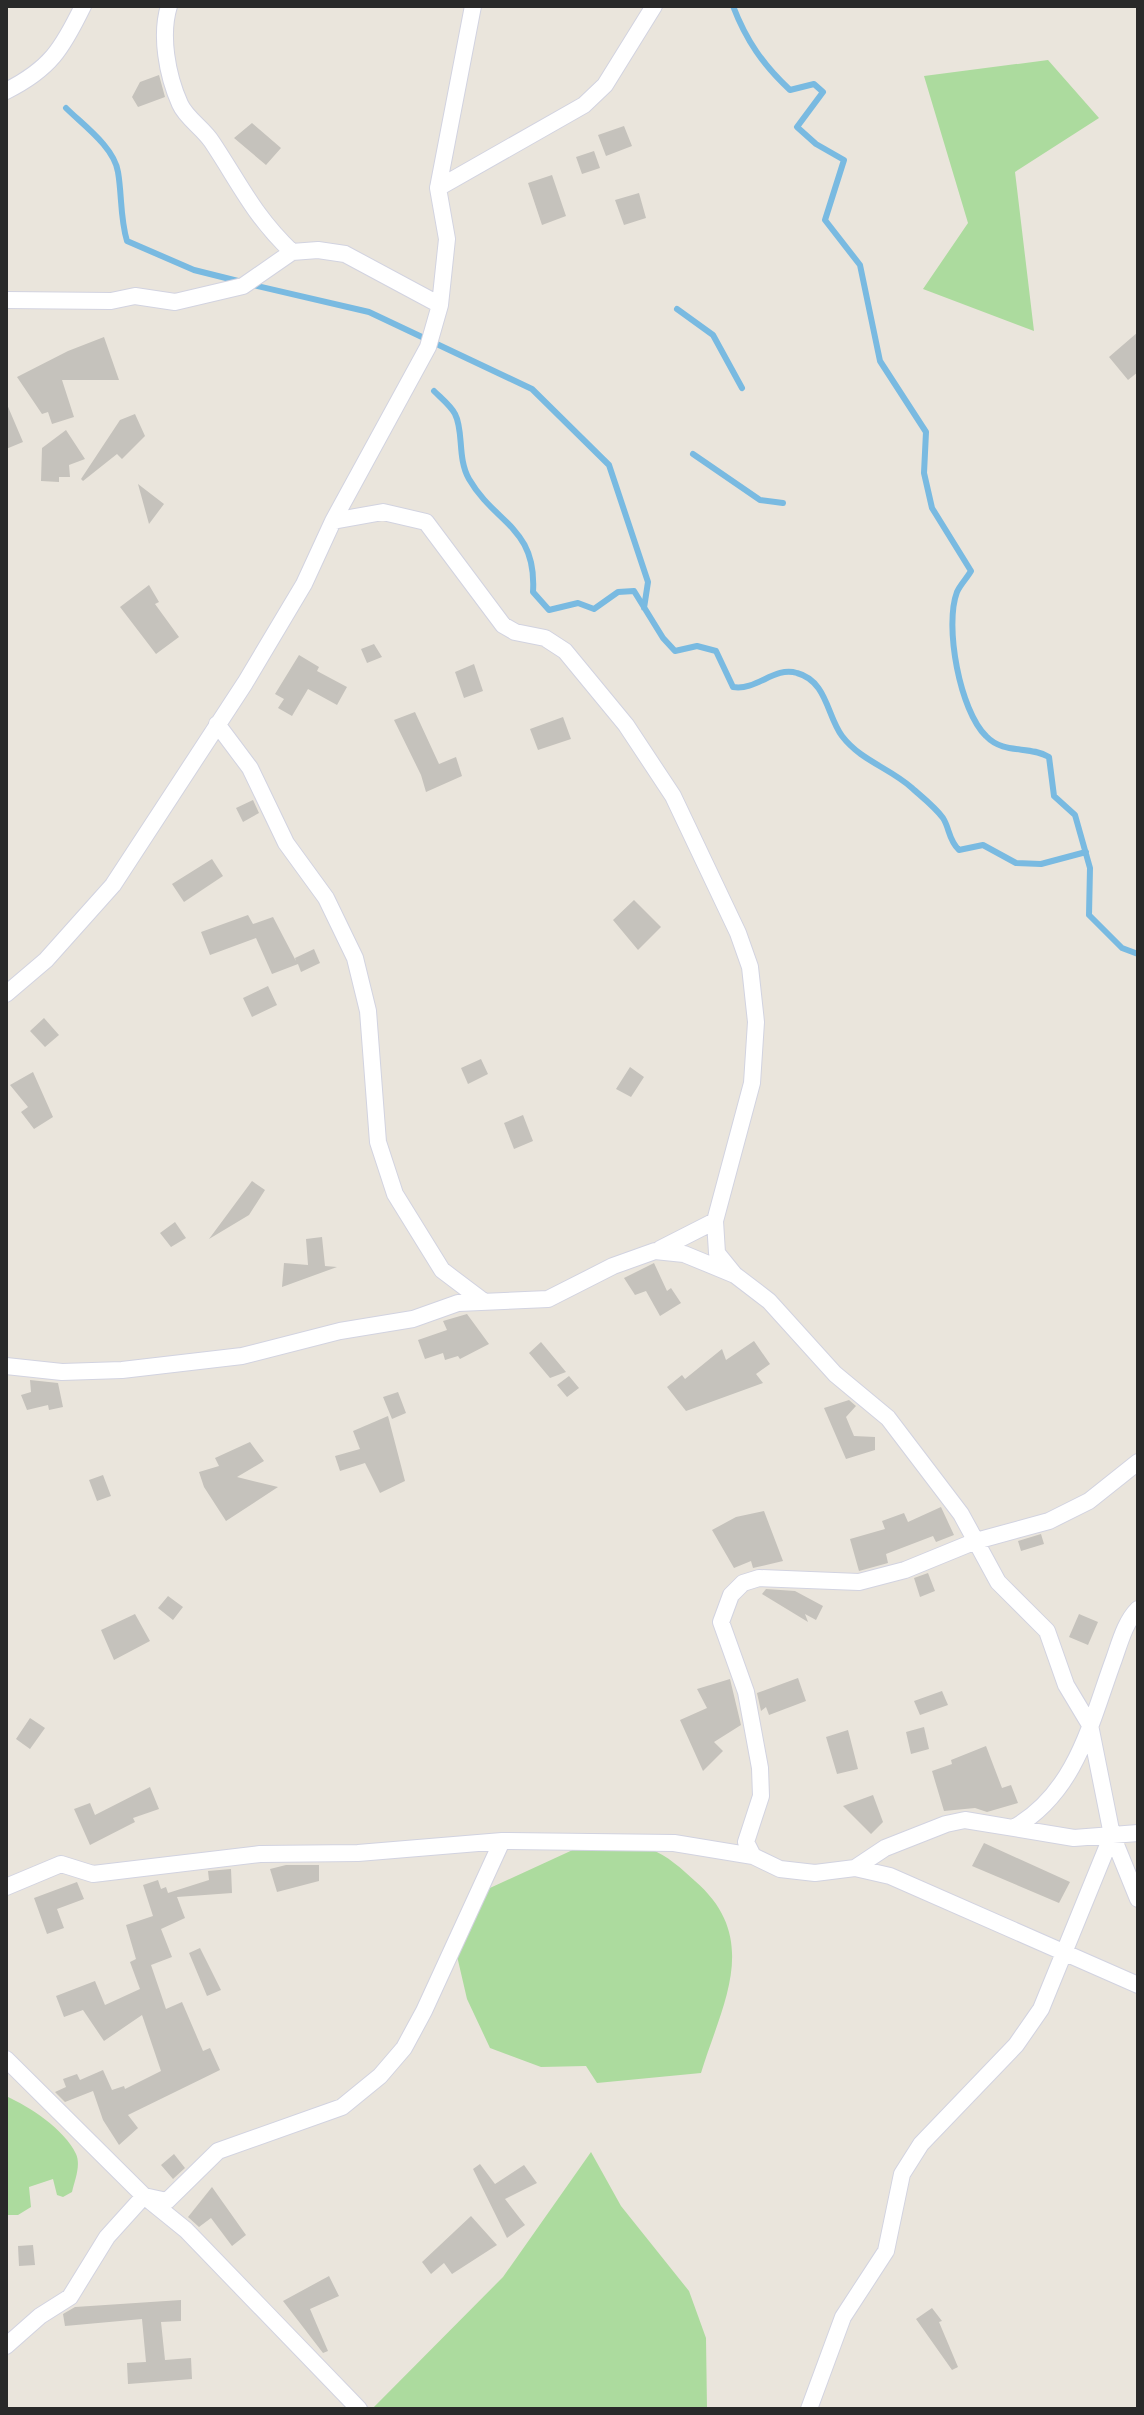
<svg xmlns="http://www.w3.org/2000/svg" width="1144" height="2415" font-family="'PT Sans Narrow',sans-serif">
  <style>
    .green { fill: #acdb9e }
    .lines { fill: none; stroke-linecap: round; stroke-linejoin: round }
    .stream { stroke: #79bae1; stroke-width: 6 }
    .building { fill: #c5c2bc }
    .street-casing { stroke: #d2d3e0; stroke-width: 18 }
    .street { stroke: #fff; stroke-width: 16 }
  </style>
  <rect width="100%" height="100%" fill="#eae5dc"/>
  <path class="green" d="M1048,60L1099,118L1015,172L1034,331L923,289L968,223L924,76Z
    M577,1848C601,1853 631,1843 650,1849C667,1855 683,1870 695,1881C762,1939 722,2004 701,2073L597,2083L586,2066L541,2067L490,2048L467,1999L454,1943L479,1893Z
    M6,2096C30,2107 64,2129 76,2154C81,2165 75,2180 72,2192L63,2197L57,2195L53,2179L29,2187L31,2207L18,2215H6Z
    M591,2152L621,2206L689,2291L706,2338L707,2409H372L503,2277Z"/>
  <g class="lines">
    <path class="stream" d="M733,6C746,40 763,65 790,90L814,84L823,92L797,127L816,144L844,160L825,220L860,265L880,361L926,432L924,473L932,508L971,571C967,578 960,585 957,592C944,626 960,711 986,736C1004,755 1029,745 1049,757L1054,796L1075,815L1090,868L1089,915L1122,948L1138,954
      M66,108C83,125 114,147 118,172C122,195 120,218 127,241L194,270L242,282
      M253,285L369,312L532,389L609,465L648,582L644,608
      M677,309L713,335L742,388
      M434,391C441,398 451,406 455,414C464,431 457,458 469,479C495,524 537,527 533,592L549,610L578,603L594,609L618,592L634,591L663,638L675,651L697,646L716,651L733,687C757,691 774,666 797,673C827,681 827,716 842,736C861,761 890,768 912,788C922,797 935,807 943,818C950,829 948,839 959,850L983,845L1016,863L1041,864L1086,852
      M693,454L760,500L783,503"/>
  </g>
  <path class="building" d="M159,75L165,97L138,107L132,97L140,82Z
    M252,123L281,148L266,165L234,138Z
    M624,126L632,146L606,156L598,135Z
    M594,151L600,168L582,174L576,157Z
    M552,175L566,216L542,225L528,183Z
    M639,193L646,218L624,225L615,200Z
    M1138,332V372L1128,380L1109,357Z
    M104,337L119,380H62L74,417L52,424L48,412L42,414L17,377L68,351Z
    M6,402L23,442L6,449Z
    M135,414L145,436L122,459L117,454L83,481L81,479L120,420Z
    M66,430L85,459L69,465L70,477H59V482L41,481L42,448Z
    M138,484L164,504L149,524Z
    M149,585L159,602L155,604L179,637L156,654L120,607Z
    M374,644L382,657L367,663L361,649Z
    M299,655L319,667L317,671L347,687L337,705L308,689L292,716L278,708L284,699L275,694Z
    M474,664L483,691L464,698L455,672Z
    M415,712L439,764L456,757L462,776L426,792L421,775L394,720Z
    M563,717L571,739L538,750L530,729Z
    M253,800L259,813L243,822L236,808Z
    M212,859L223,876L184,902L172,884Z
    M634,900L661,927L638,950L613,920Z
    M248,915L253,924L273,917L296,961L295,958L314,949L320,963L301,972L298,964L272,974L256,938L210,955L201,932Z
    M268,986L277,1005L252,1017L243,998Z
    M44,1018L59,1035L45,1047L30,1031Z
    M481,1059L488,1074L468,1084L461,1068Z
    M630,1067L644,1077L631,1097L616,1089Z
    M33,1072L53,1117L34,1129L21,1112L28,1107L10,1085Z
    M523,1115L533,1141L514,1149L504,1123Z
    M252,1181L265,1190L249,1215L209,1239Z
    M175,1222L186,1238L171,1247L160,1233Z
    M322,1237L325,1266L337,1267L282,1287L284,1263L308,1265L306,1239Z
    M654,1263L667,1291L671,1288L681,1303L660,1316L646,1291L635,1295L624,1278Z
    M467,1314L489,1344L460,1359L458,1356L445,1360L443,1353L425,1359L418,1340L447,1330L443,1321Z
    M754,1341L770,1364L756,1374L763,1383L686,1411L667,1387L682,1375L685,1379L722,1349L726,1360Z
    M541,1342L566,1372L550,1378L529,1353Z
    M569,1376L579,1388L567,1397L557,1385Z
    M30,1380L58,1383L63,1407L49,1410L48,1405L27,1410L21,1395L31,1392Z
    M398,1392L406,1413L392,1419L383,1397Z
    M849,1400L856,1406L846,1417L854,1436L875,1437V1450L846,1459L824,1408Z
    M388,1416L405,1481L380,1493L365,1463L340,1471L335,1456L360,1449L353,1431Z
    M250,1442L264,1461L237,1477L278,1487L226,1521L204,1487L199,1472L219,1466L215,1458Z
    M103,1475L111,1496L97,1501L89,1480Z
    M941,1507L954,1535L936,1542L933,1536L886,1554L888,1563L859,1571L850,1539L885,1529L882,1521L904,1513L908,1522Z
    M764,1511L783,1561L753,1568L751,1561L734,1568L712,1530L736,1517Z
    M1041,1534L1044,1544L1021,1551L1018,1541Z
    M928,1573L935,1591L920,1597L914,1578Z
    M766,1589L795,1591L823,1606L816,1620L805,1614L808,1622L762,1594Z
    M168,1596L183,1607L173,1620L158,1608Z
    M135,1614L150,1641L114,1660L101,1630Z
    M1079,1614L1098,1622L1088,1645L1069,1637Z
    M798,1678L806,1701L769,1715L766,1707L761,1711L757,1693Z
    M730,1679L741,1725L714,1742L723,1751L703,1771L680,1720L707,1708L697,1689Z
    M942,1691L948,1705L920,1715L914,1701Z
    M30,1718L45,1728L30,1749L16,1739Z
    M924,1727L929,1749L911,1754L906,1732Z
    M848,1730L858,1769L837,1774L826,1737Z
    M986,1746L1002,1788L1011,1785L1018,1803L987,1812L975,1808L944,1811L932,1771L952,1764L951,1760Z
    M150,1787L159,1809L133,1818L135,1822L90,1845L74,1809L90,1803L95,1815Z
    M873,1795L883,1822L871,1834L843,1806Z
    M984,1843L1070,1882L1059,1903L972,1866Z
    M286,1865H319V1881L277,1892L270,1869Z
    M231,1869L232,1893L177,1897L185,1918L161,1929L172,1957L151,1965L166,2009L182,2002L203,2051L210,2048L220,2070L128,2115L138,2128L119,2145L103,2120L93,2091L65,2102L55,2092L66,2087L63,2079L77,2074L80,2080L103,2070L112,2090L124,2086L125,2089L161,2071L142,2015L104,2041L83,2010L64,2017L56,1996L95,1981L105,2005L140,1989L130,1962L136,1959L126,1925L153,1916L143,1885L158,1880L161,1889L166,1887L168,1893L209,1880L208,1871Z
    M77,1882L84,1899L57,1909L64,1928L47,1934L34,1898Z
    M200,1948L221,1990L207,1996L189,1953Z
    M174,2154L185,2168L173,2179L161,2165Z
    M480,2164L495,2184L524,2165L537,2183L505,2199L525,2225L507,2238L473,2169Z
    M212,2187L246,2235L232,2246L211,2218L199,2227L188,2217Z
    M471,2216L497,2245L452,2274L444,2263L431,2274L422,2262Z
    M33,2245L35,2265L19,2266L18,2246Z
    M329,2276L339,2296L310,2309L328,2351L323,2353L283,2301Z
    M181,2300V2321L161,2322L165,2360L191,2358L192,2379L128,2384L127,2363L146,2362L142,2319L65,2326L63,2314L75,2307Z
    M932,2308L942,2321L939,2322L958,2367L952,2370L916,2319Z"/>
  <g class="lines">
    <defs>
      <path id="street" d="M169,6C160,35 167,75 180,104C186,118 203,128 212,142C240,184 254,216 292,252
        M6,91C50,69 62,49 83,6
        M438,188L473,6
        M6,300L111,301L135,296L175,302L243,286L292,252L318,250L345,254L440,305
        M333,521L383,512L426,522L503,625L515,632L545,638L565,651L626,725L673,796L738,933L750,967L756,1022L752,1083L715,1221L717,1253L734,1274
        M217,724L250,768L286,843L326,898L355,958L368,1011L378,1142L395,1194L442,1270L483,1301
        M6,994L46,960L113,885L245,683L304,584L333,521L428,347L440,305L447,239L438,188L584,105L605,85L654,6
        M660,1249L715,1221
        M6,1366L62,1372L122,1370L242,1356L340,1331L413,1319L458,1303L548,1299L613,1266L655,1251L684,1254L735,1275L769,1301L835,1374L888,1418L961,1514L998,1582L1047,1631L1066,1685L1090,1725L1112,1835L1138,1899
        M1015,1827C1077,1791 1091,1721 1114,1659C1120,1642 1125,1622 1138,1609
        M753,1856L746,1842L761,1796L760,1768L746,1692L721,1622L731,1595L743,1583L759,1578L859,1582L905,1570L976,1541L1049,1521L1089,1501L1138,1462
        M855,1868L890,1876L1138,1985
        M6,1887L61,1864L93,1874L260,1854L358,1853L502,1841L674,1843L753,1856L780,1869L815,1873L855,1868L885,1848L946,1824L965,1820L1074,1838L1138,1833
        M6,2059L144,2196L186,2230L359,2409
        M6,2346L40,2316L70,2297L107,2237L144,2196L167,2201L218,2151L342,2107L380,2076L404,2048L424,2011L502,1841
        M809,2409L843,2317L886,2251L902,2174L921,2144L1016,2045L1041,2009L1112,1835"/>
    </defs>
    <use href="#street" class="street-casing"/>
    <use href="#street" class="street"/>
  </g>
  <rect width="1144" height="2415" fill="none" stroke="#292929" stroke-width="16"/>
</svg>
